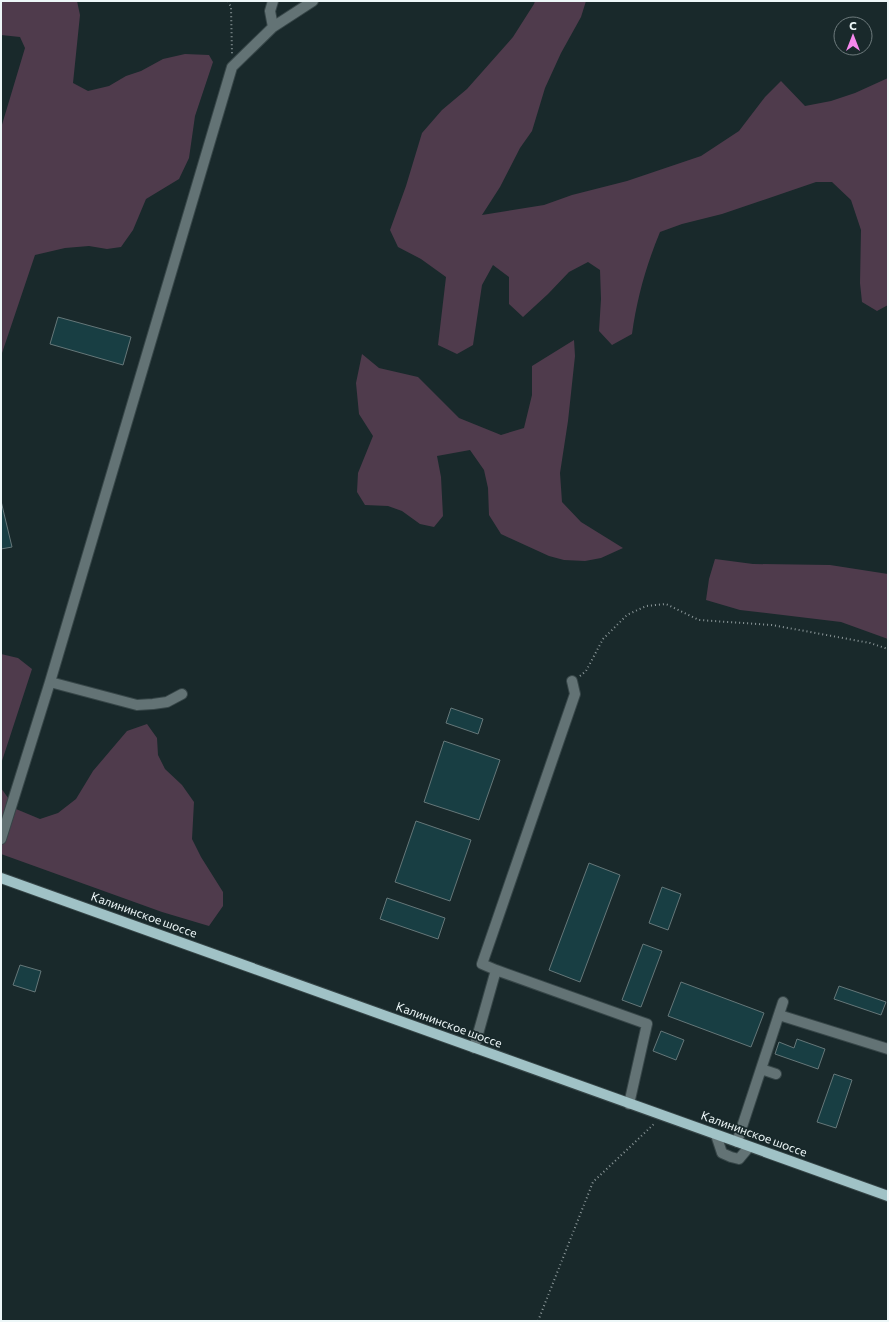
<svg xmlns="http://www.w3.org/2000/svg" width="889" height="1322" font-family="Commissioner,sans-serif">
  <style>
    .green { fill: #4f3b4c }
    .building { fill: #183e43; stroke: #657779 }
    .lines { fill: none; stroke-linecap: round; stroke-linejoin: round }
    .minor-casing { stroke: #374648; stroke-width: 12 }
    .major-casing { stroke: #374648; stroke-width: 12 }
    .path { stroke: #8b9799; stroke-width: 2; stroke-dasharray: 1 3; stroke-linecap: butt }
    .minor { stroke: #637375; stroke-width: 10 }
    .major { stroke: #a0c2c6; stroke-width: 10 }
    .labels { text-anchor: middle; stroke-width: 3.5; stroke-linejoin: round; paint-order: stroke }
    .street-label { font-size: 12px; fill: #edf7f8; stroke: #19292b }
  </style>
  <rect width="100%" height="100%" fill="#19292b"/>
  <path class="green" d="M1,1H77L80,15L73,83L88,91L109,86L126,76L141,71L163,59L185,54L209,55L213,62L195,116L189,158L179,179L146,199L133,230L121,247L107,249L89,246L65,248L35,255L1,356V128L25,48L20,37L1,35Z
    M535,1H586L581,17L561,53L545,88L532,131L520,148L500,187L482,215L544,205L572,195L627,181L701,156L739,131L765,97L781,81L805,106L831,101L855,93L888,78V305L877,311L862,302L860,283L861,230L851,200L832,182H816L722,214L682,224L660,232C646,266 637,298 632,334L612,345L599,331L601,299L600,270L588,262L569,272L548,294L523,317L509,304V277L493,265L482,285L473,345L457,354L438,345L446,277L421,259L398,247L390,230L406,186L422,133L442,110L467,89L513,37L534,4Z
    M574,340L575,356L568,421L560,473L562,502L581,522L623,548L601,558L585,561L564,560L549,556L501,534L489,515L488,488L484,470L470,450L437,456L441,477L443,516L434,527L420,524L402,511L388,506L365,505L357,492L358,473L373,436L359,414L356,383L362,354L379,368L418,377L459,418L501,435L524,428L532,395V366Z
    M715,559L753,564L830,565L888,574V639L841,622L740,610L706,600L709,579Z
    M1,654L18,658L32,669L1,764Z
    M147,724L157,738L158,755L165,769L182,785L194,802L192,839L201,857L223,892V906L209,926L162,912L1,854V788L16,809L40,819L58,813L76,799L93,771L127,731Z"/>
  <path class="building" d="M58,317L131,337L123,365L50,344Z
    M1,501L12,547L1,549Z
    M451,708L483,719L478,734L446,723Z
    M444,741L500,760L479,820L424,802Z
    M416,821L471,840L450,901L395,882Z
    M589,863L620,875L580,982L549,970Z
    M662,887L681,894L668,930L649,923Z
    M387,898L445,918L438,939L380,919Z
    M643,944L662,951L641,1007L622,1000Z
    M20,965L41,971L35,992L13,985Z
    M681,982L764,1013L751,1047L668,1016Z
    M839,986L886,1002L881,1015L834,999Z
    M661,1031L684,1040L676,1060L653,1051Z
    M797,1039L825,1049L818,1069L775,1054L779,1042L794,1048Z
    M834,1074L852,1080L836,1128L817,1122Z"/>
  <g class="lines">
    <defs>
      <path id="minor" d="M273,27L270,11L273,1
        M50,682L137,705L153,704L167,702L182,694
        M1,839L50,682L232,67L273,27L313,1
        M496,970L482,964L575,694L572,681
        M779,1015L888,1049
        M474,1048L496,970L647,1024L629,1104
        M761,1069L776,1074
        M716,1135L722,1153L731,1157L739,1159L749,1147
        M737,1142L783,1002"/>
      <path id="major" d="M1,878L888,1196"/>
    </defs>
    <use href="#minor" class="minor-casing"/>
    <use href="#major" class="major-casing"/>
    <path class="path" d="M228,1L231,7L232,54
      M580,676L586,671L603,639L627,615L646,606L666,604L699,620L772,625L870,643L888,649
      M538,1321L593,1182L655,1123"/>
    <use href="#minor" class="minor"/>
    <use href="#major" class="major"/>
  </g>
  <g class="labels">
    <g class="street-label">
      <text transform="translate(144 915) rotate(20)" y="4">Калининское шоссе</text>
      <text transform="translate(449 1025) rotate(20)" y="4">Калининское шоссе</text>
      <text transform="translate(754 1134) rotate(20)" y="4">Калининское шоссе</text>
    </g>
  </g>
  <rect width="889" height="1322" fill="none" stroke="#edf7f8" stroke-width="4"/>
  <g transform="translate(853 36)"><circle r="19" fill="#19292b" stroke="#6e7b7d"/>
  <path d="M0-3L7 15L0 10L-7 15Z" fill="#f688ed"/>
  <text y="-6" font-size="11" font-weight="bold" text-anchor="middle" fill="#edf7f8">С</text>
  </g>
</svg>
